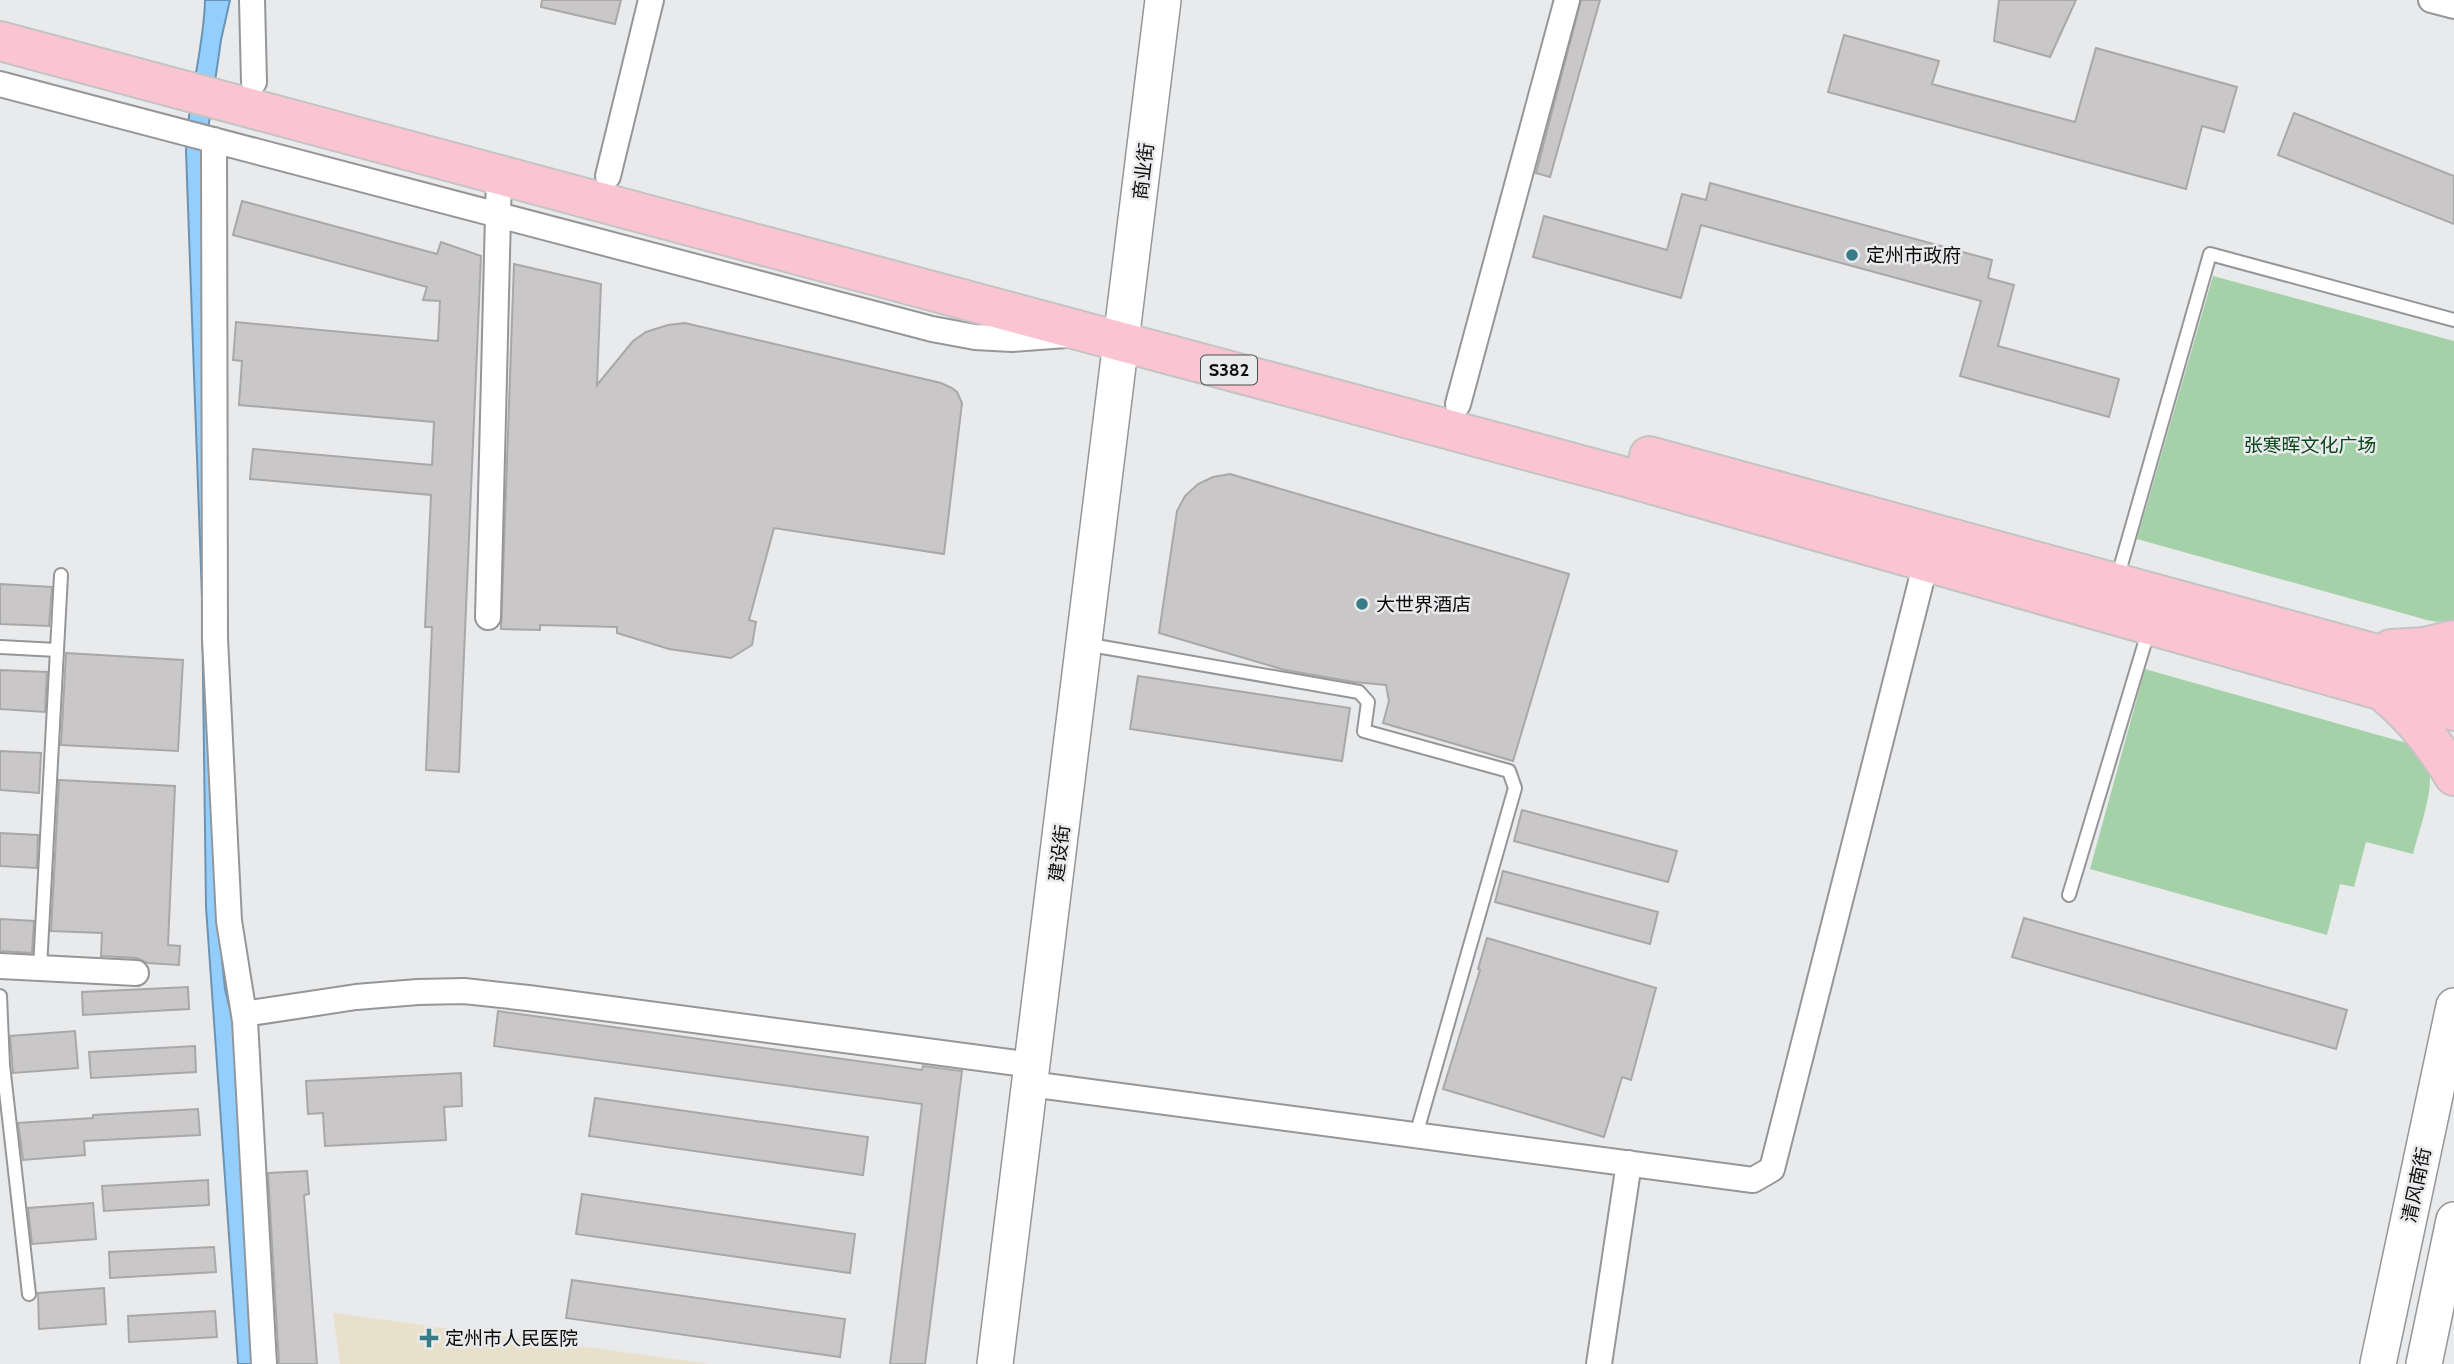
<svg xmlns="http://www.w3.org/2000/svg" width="2454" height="1364" font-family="Cabin,'Noto Sans SC',sans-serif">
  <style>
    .medical { fill: #e8e0ca }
    .green { fill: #a4d1a8 }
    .water { fill: #94cefc; stroke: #6b94b4; stroke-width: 2 }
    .building { fill: #c9c7c8; stroke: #a9a8a9; stroke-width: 2 }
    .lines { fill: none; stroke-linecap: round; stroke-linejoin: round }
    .lane-casing { stroke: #959698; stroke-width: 16 }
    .street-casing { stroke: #959698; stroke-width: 28 }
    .secondary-casing { stroke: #959698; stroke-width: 38 }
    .primary-casing { stroke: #c4c4c5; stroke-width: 42 }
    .lane { stroke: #fff; stroke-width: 12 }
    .street { stroke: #fff; stroke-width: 24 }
    .secondary { stroke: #fff; stroke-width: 35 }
    .primary { stroke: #fbc4d3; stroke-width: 38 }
    .poi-dot { fill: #367d88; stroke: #e9eaec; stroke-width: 2.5 }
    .labels { text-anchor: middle; stroke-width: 5; stroke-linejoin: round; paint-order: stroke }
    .shield { fill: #e9eaec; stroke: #4e4e4f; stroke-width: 2 }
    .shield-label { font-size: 18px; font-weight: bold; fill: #0b0b0c }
    .street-label { font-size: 19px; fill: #0b0b0c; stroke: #e9eaec }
    .poi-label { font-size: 19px; fill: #0b0b0c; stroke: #e9eaec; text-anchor: start }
    .park-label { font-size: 19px; fill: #094619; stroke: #e9eaec }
  </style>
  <rect width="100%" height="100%" fill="#e9eaec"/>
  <path class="medical" d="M333,1313H334L711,1364H340Z"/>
  <path class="green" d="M2213,276L2454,341V620L2437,622L2427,620L2137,539Z
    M2145,669L2410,744C2416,751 2425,758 2428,766C2436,786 2418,833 2413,854L2366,842L2354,887L2340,884L2327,935L2090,869Z"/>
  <path class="water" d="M205,0H230L221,40L205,150L220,938L225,989L234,1026L254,1364H238L206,907L202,597L186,151C187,100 204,51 205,0Z"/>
  <path class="building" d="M542,0H621L615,24L541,7Z
    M1581,0H1600L1550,177L1536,173Z
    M1999,0H2076L2050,57L1994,41Z
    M1844,35L1939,61L1932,84L2075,122L2096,48L2237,87L2224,132L2202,126L2186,189L1828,92Z
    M2294,113L2454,176V224L2278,155Z
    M1710,183L1992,260L1988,278L2014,285L1998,346L2119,379L2109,417L1960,376L1981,301L1701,225L1681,298L1533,257L1544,216L1667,250L1682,194L1706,200Z
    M242,201L437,254L441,242L481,256L459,772L426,770L432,627H425L431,495L250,479L253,449L432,465L434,422L239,405L242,361L233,360L236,322L438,341L440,301L423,300L427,287L233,235Z
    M514,264L601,284L597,385L633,341L646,332L668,325L685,323L941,383L952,388L957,392L962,403L944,554L774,528L749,620L756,622L752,645L731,658L669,649L617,633V627L540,625V630L501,629Z
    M1230,474L1569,574L1513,761L1383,723L1389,701L1386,685L1354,682L1285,670L1159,633L1177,511L1185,496L1198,484L1213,477Z
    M0,584L52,587L49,626L0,624Z
    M66,653L183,660L178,751L61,745Z
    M0,670L47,672L45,712L0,709Z
    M1138,676L1350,708L1342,761L1130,729Z
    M0,751L41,753L39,793L0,790Z
    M59,780L175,786L168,945L180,946L179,965L147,963L137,958L101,956L102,933L51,931Z
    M1522,810L1677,851L1668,882L1514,841Z
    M0,833L38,835L37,868L0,866Z
    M1503,871L1658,912L1650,944L1495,902Z
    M2024,918L2347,1010L2336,1049L2012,957Z
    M0,919L34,921L32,953L0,951Z
    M1487,938L1656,988L1631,1080L1622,1077L1604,1137L1443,1089L1480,970L1478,969Z
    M188,987L189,1009L83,1015L82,992Z
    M498,1011L922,1070L923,1066L962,1071L925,1364H890L922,1104L494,1046Z
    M75,1031L78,1068L13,1073L10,1036Z
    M195,1046L196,1072L91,1078L89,1052Z
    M461,1073L462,1106L444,1107L446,1140L325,1146L323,1113L308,1114L306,1081Z
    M595,1098L868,1137L863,1175L589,1136Z
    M198,1109L200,1135L84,1141L85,1155L23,1160L18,1123L93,1118V1115Z
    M307,1171L309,1194L304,1195L317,1364H279L268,1173Z
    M208,1180L209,1205L104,1211L102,1186Z
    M582,1194L855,1234L850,1273L576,1234Z
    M93,1203L96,1239L32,1244L28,1208Z
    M214,1247L216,1272L110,1278L109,1252Z
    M572,1280L845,1319L840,1357L566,1318Z
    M104,1288L106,1324L39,1329L38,1293Z
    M215,1311L217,1337L129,1342L128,1316Z"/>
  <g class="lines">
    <defs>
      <path id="lane" d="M2117,579L2210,254L2454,320
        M1085,644L1359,692L1368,702L1364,731L1509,771L1515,788L1416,1135
        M0,647L57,650
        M2069,895L2149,629
        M40,968L61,575
        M0,996L3,1065L29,1294"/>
      <path id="street" d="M252,0L254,82
        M2431,0L2454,6
        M0,84L932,329L975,337L1012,339L1066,335
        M214,140L215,639L229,921L245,1021L264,1364
        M608,176L651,0
        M1458,404L1567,0
        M488,617L499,175
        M0,966L136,973
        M244,1014L356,997L418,992L464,991L528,998L1032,1065
        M1030,1084L1753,1180L1772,1169L1926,562
        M1599,1364L1629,1163"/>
      <path id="secondary" d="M995,1364L1163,0
        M2378,1364L2454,1006
        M2424,1364L2454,1220"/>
      <path id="primary" d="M0,41L1622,476L2454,711
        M1649,456L2454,675
        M2391,649L2425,647L2454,640
        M2386,694C2415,718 2435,744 2454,776"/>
    </defs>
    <use href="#lane" class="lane-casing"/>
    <use href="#street" class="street-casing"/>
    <use href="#secondary" class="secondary-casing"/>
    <use href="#primary" class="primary-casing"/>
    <use href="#lane" class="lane"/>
    <use href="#street" class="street"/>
    <use href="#secondary" class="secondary"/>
    <use href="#primary" class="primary"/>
  </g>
  <g class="poi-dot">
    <circle cx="1852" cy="255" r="7"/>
    <circle cx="1362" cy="604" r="7"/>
    <path d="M425.5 1327.5h7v7h7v7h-7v7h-7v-7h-7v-7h7z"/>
  </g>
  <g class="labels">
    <rect class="shield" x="1201" y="355.5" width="56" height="29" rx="5"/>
    <g class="shield-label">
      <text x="1229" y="376">S382</text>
    </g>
    <g class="street-label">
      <text transform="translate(1143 171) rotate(-83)" y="7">商业街</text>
      <text transform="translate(1059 853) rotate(-83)" y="7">建设街</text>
      <text transform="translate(2416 1185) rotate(-78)" y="7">清风南街</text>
    </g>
    <g class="poi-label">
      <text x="1866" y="262">定州市政府</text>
      <text x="1376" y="611">大世界酒店</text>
      <text x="445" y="1345">定州市人民医院</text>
    </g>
    <g class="park-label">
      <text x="2310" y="452">张寒晖文化广场</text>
    </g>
  </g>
</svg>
